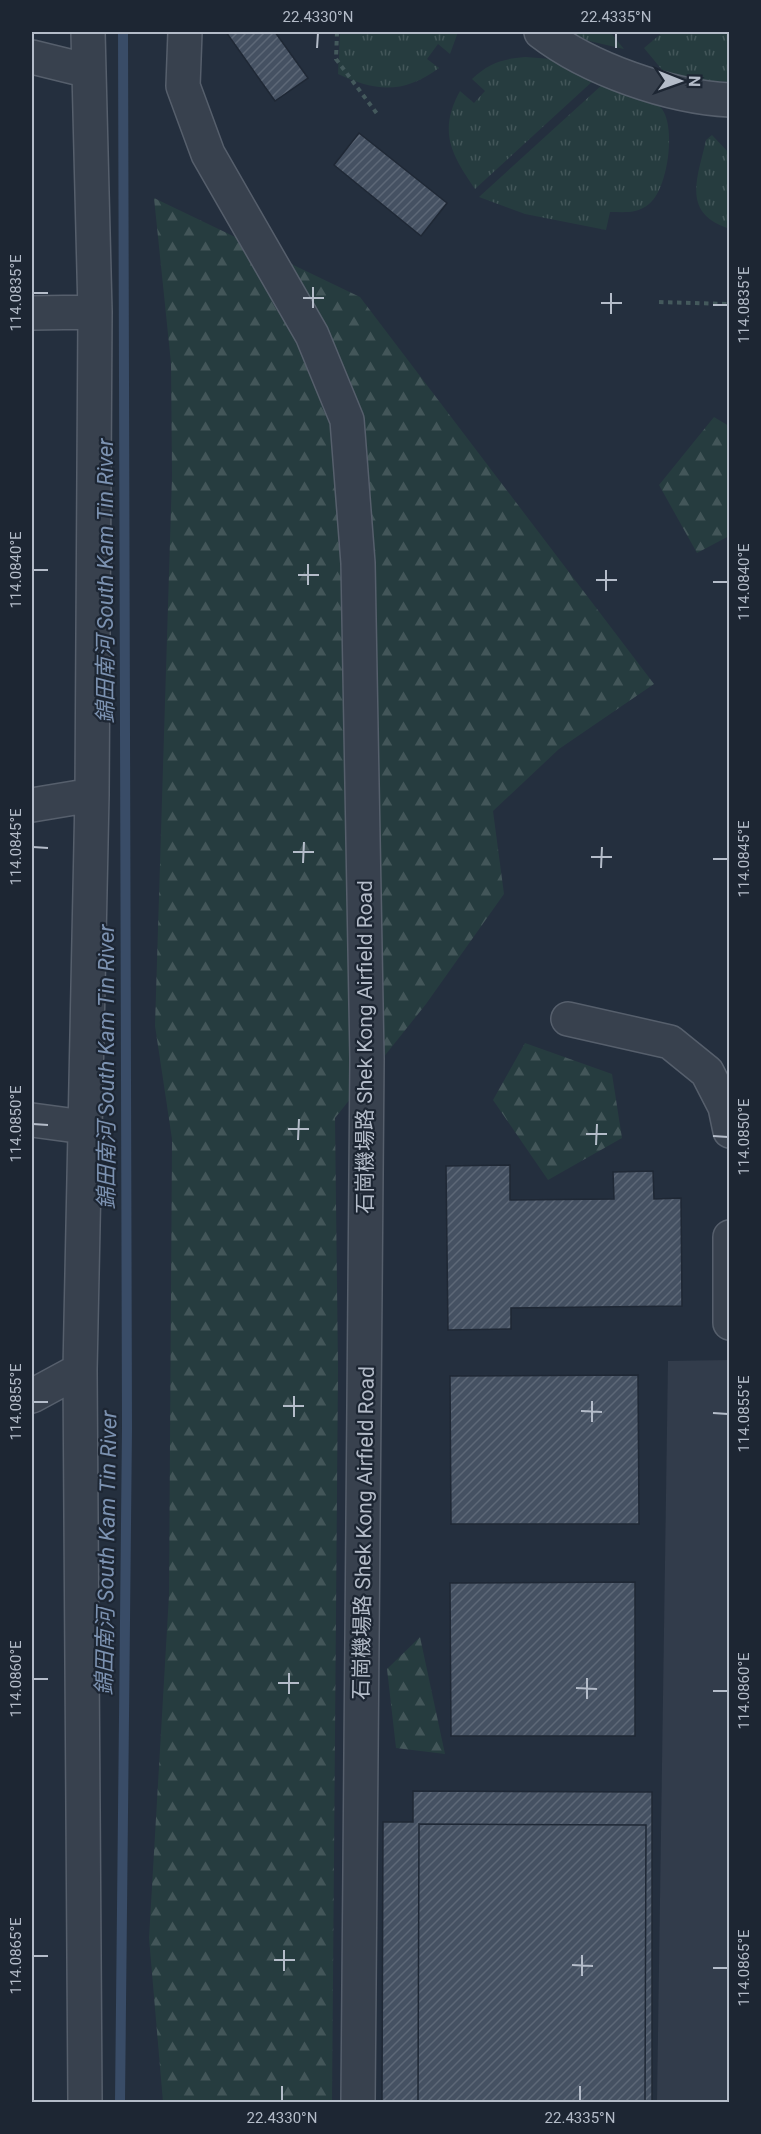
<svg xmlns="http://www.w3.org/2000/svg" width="761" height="2134" font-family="Roboto,'Noto Sans TC',sans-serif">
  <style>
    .airport { fill: #323c4b }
    .grass { fill: url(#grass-tufts) }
    .forest { fill: url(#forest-firs) }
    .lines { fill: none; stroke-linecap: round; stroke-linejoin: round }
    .stream { stroke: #394c67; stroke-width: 10 }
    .building { fill: url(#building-hatch); stroke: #1f2835; stroke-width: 1.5 }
    .minor-casing { stroke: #565f6c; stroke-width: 36 }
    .path { stroke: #44595c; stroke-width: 4; stroke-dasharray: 4.5 4.5; stroke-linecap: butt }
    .minor { stroke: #38414e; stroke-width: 33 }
    .ticks { fill: none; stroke: #b4bcc9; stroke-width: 2 }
    .labels { text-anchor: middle; stroke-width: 4.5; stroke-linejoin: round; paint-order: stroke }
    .street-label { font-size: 21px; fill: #b4bcc9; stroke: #1d2633 }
    .water-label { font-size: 22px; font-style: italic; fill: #7c92b1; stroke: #1d2633 }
    .neatline { fill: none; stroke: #b4bcc9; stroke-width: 2 }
    .ticks-label { font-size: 15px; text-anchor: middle; fill: #b4bcc9 }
  </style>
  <defs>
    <pattern id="grass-tufts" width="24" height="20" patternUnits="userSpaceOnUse" patternTransform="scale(1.5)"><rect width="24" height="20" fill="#263c3f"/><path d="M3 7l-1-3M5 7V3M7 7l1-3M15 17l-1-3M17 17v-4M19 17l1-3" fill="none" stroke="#435659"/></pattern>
    <pattern id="forest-firs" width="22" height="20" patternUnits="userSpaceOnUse" patternTransform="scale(1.5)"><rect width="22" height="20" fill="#263c3f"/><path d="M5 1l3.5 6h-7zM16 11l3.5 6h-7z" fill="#435659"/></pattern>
    <pattern id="building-hatch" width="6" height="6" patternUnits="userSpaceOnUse" patternTransform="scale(1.5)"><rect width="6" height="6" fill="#455162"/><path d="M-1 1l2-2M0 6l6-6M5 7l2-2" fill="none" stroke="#5d6877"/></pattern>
  </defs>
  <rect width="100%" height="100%" fill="#242f3e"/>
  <path class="airport" d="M729,1360V2102H657L668,1361Z"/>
  <path class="grass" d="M340,32H458L450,54L438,44L427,59L439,68C404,94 376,92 338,74Z
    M572,32H610L624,49L589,41Z
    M663,32H729V82L695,80L663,71L644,48Z
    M525,57L552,59L595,79L475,189C451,154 438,131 460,91L474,103L485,91L472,79C489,63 502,59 525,57Z
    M603,84C622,89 649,92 662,109C676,128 668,189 649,204C637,214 625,212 610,212L606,230L525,214L479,197Z
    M712,135L729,153V235L727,228C681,212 698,177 706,140Z"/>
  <path class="forest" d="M154,198L360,297L654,684L559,749L493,811L504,894L426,1004L335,1118L338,1369L332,2102H163L149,1938L169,1595L172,1139L155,1026L172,476L171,363Z
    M714,417L729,426V536L697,553L659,485Z
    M525,1043L612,1074L622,1138L548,1180L493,1100Z
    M420,1637L445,1754L396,1748L387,1669Z"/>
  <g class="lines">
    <path class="stream" d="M120,2102L127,1428L123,32"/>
  </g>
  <path class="building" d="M226,32H275L308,78L275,101Z
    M359,133L447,203L421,236L334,165Z
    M510,1165V1200L614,1199L613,1172L653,1171L654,1199L681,1198L682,1306L511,1308V1329L448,1330L446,1166Z
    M638,1375L639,1524H451L450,1376Z
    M635,1582V1736H451L450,1583Z
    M413,1791L652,1792V2102H382L383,1822H413Z
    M419,1824L646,1825L645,2102L418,2101Z"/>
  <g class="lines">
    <defs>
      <path id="minor" d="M185,32L183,86L208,154L312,335L347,420L358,563L367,1059L358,2102
        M541,32C589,69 669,97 730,100
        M32,57L89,71
        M32,313L95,312
        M32,805L92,795
        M568,1019L670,1042L707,1072L725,1107L730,1131
        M32,1120L84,1127
        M730,1237V1323
        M32,1396L80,1370
        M85,2102L80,1370L92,795L95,312L88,32"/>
    </defs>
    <use href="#minor" class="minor-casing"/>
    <path class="path" d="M337,32L336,59L378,115
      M659,302L730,304"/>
    <use href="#minor" class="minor"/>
  </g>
  <path class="ticks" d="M317,48L318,33M616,48V33M33,293H48M303,298H324M601,303H622M713,305H728M313,308V287M611,314V293M33,570H48M298,575H319M596,580H617M713,582H728M308,585V564M606,591V570M33,847L48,848M293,852H314M591,857H612M713,859H728M303,863L304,842M601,868L602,847M33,1124L48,1125M288,1129H309M586,1134H607M713,1136L728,1137M298,1140L299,1119M596,1145L597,1124M33,1402H48M283,1406H304M581,1411L602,1412M713,1413L728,1414M294,1417V1396M592,1422V1401M33,1679H48M278,1683H299M576,1688L597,1689M713,1691H728M289,1694V1673M587,1699V1678M33,1956H48M274,1960H295M572,1965L593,1966M713,1968H728M284,1971V1950M582,1976V1955M282,2101V2086M580,2101V2086"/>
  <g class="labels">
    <g class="street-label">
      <text transform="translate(365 1047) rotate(-90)" y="7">石崗機場路 Shek Kong Airfield Road</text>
      <text transform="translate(364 1533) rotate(-89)" y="7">石崗機場路 Shek Kong Airfield Road</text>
    </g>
    <g class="water-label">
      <text transform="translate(105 581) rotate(-90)" y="8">錦田南河 South Kam Tin River</text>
      <text transform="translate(106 1067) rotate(-90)" y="8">錦田南河 South Kam Tin River</text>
      <text transform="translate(106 1553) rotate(-89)" y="8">錦田南河 South Kam Tin River</text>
    </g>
  </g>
  <rect width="761" height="2134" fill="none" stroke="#1d2633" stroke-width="66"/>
  <g transform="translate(680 81) rotate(91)" stroke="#1d2633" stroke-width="4.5" paint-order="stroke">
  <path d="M0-4.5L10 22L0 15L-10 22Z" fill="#b4bcc9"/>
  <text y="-9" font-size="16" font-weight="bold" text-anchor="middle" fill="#b4bcc9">N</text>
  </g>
  <rect x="33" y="33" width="695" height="2068" class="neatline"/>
  <g class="ticks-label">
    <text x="318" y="22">22.4330°N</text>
    <text x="616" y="22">22.4335°N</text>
    <text transform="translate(16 293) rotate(-90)" y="5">114.0835°E</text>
    <text transform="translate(744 305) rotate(-90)" y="5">114.0835°E</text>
    <text transform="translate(16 570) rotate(-90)" y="5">114.0840°E</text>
    <text transform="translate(744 582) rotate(-90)" y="5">114.0840°E</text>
    <text transform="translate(16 847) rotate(-90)" y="5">114.0845°E</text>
    <text transform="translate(744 859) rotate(-90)" y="5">114.0845°E</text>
    <text transform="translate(16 1124) rotate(-90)" y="5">114.0850°E</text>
    <text transform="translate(744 1137) rotate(-90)" y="5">114.0850°E</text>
    <text transform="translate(16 1402) rotate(-90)" y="5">114.0855°E</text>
    <text transform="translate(744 1414) rotate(-90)" y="5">114.0855°E</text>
    <text transform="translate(16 1679) rotate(-90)" y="5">114.0860°E</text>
    <text transform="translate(744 1691) rotate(-90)" y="5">114.0860°E</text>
    <text transform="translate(16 1956) rotate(-90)" y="5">114.0865°E</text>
    <text transform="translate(744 1968) rotate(-90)" y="5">114.0865°E</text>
    <text x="282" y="2123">22.4330°N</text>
    <text x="580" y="2123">22.4335°N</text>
  </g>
</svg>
